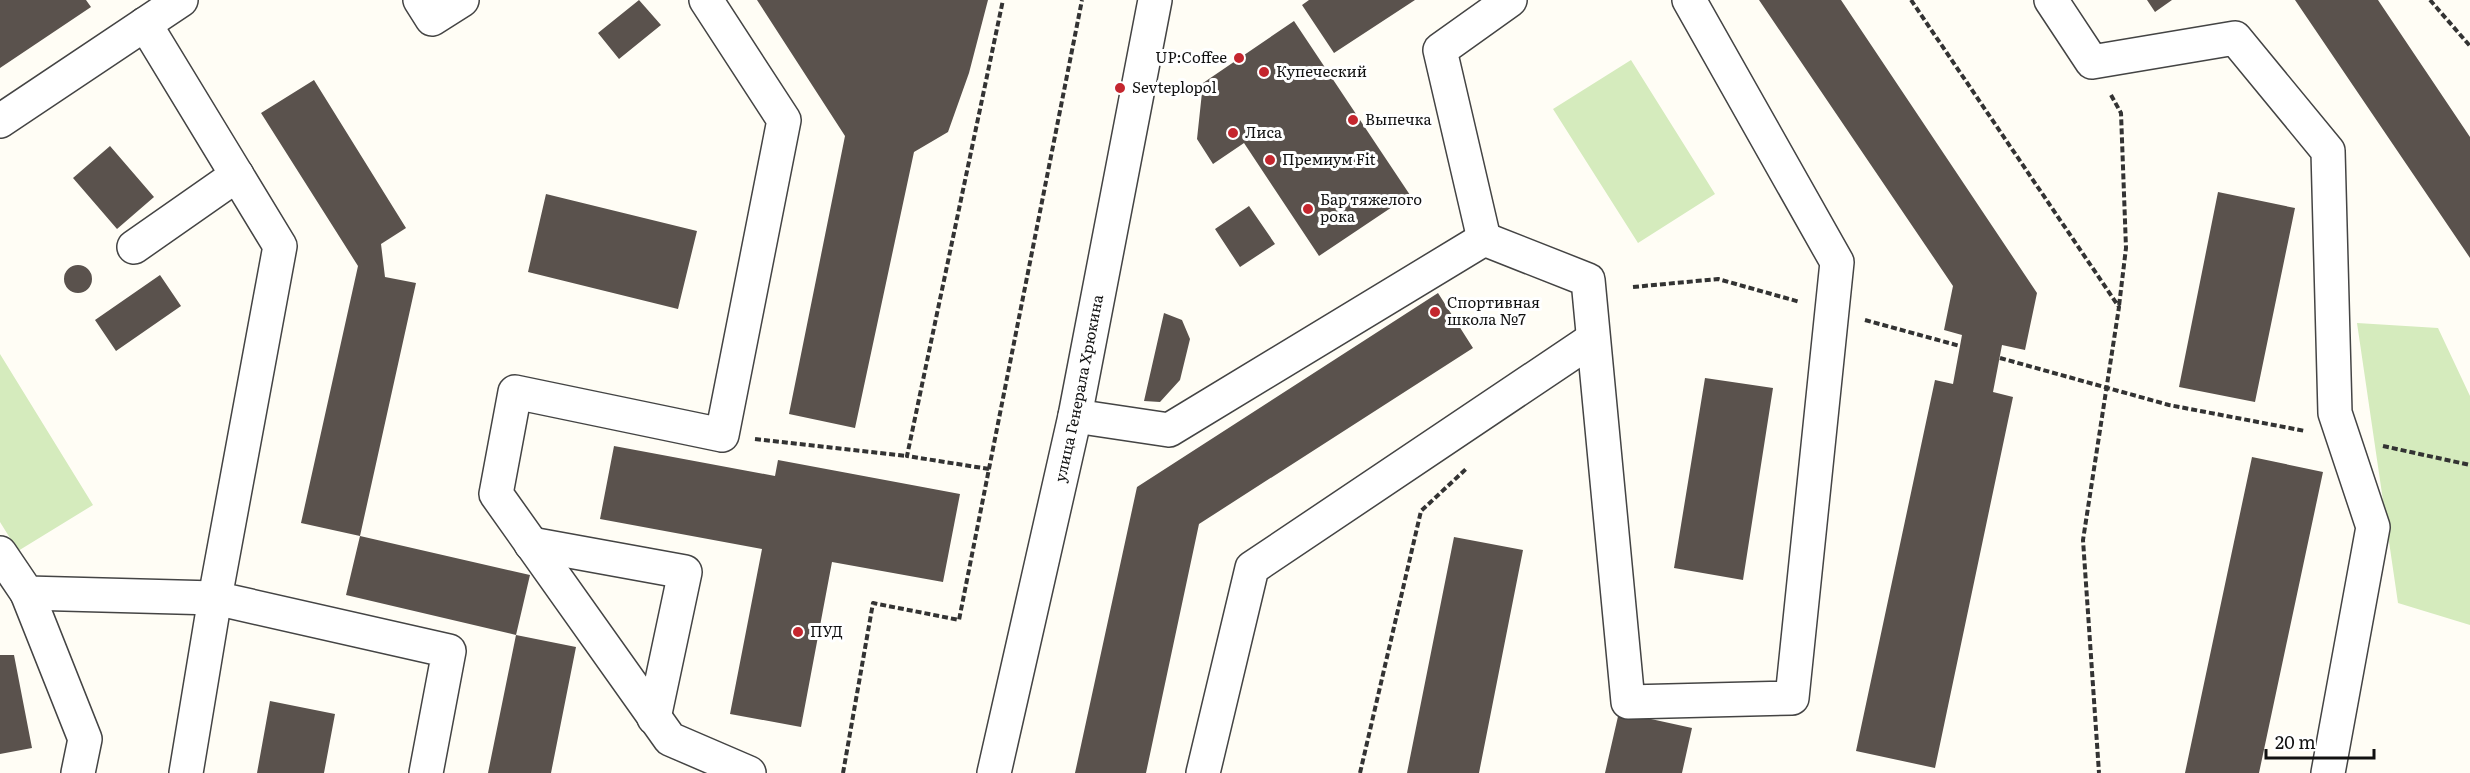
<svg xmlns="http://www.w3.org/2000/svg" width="2470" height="773" font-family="Literata,serif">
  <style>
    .green { fill: #d5ebbd }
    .building { fill: #5a524d }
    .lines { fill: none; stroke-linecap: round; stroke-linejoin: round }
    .minor-casing { stroke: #444; stroke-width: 36 }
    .path { stroke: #333; stroke-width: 4; stroke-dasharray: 6 3; stroke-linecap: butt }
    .minor { stroke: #fff; stroke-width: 33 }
    .poi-dot { fill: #c4262e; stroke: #fff; stroke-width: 2 }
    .labels { text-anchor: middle; stroke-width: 6; stroke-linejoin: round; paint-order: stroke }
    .poi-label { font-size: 15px; fill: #111; stroke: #fff; text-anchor: start }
    .street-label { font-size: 15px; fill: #111; stroke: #fff }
  </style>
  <rect width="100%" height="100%" fill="#fffdf5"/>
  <path class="green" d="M1631,60L1715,194L1638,243L1553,109Z
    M2357,323L2438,328L2470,396V625L2398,603Z
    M0,354L93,505L18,551L0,522Z"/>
  <path class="building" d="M0,0H86L91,7L0,68Z
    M639,0L661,25L619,59L598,33Z
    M757,0H988L969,73L948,132L914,152L855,428L789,414L845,136Z
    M1309,0H1415L1334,53L1302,5Z
    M1759,0H1841L2037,293L2025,350L2002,345L1993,392L2013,397L1935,768L1856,751L1935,380L1953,384L1962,335L1944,330L1953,286Z
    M2147,0H2172L2155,12Z
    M2295,0H2378L2470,137V258Z
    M1294,21L1410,195L1319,256L1244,143L1213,164L1197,139L1203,83Z
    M314,80L406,228L381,244L385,277L416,283L360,536L301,523L358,266L261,113Z
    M110,146L154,197L117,229L73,178Z
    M2218,192L2295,208L2255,402L2179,387Z
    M546,194L697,231L678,309L528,272Z
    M1249,206L1275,244L1240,267L1215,229Z
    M64 279a14 14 0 1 1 28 0a14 14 0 1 1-28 0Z
    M160,275L181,306L116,351L95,320Z
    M1438,293L1473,348L1199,524L1146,773H1075L1137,487Z
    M1164,313L1182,320L1190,339L1180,380L1160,402L1144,401Z
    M1705,378L1773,388L1743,580L1674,568Z
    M614,446L775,476L778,460L960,494L943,582L832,562L801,727L730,714L762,549L600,519Z
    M2252,457L2323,472L2259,773H2185Z
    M360,536L530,575L516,635L346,595Z
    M1454,537L1523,550L1479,773H1407Z
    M516,635L576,647L551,773H488Z
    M0,655H14L32,748L0,754Z
    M270,701L335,714L324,773H257Z
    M1619,712L1692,728L1682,773H1605Z"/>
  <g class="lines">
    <defs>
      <g id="minor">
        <path d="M420,0L432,19L462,0"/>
        <path d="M706,0L784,120L722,435L515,392L496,494L670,739L749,773"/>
        <path d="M2051,0L2092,62L2235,38L2328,151L2335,413L2373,527L2328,773"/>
        <path d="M145,24L280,246L215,598L449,651L426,773"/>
        <path d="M0,121L181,0"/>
        <path d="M1484,239L1588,280L1628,702L1792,698L1837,262L1689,0"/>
        <path d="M1484,239L1440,50L1510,0"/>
        <path d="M134,247L237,175"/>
        <path d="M1075,416L1169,430L1484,239"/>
        <path d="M531,544L685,572L654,718"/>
        <path d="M0,553L27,593L215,598L186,773"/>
        <path d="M27,593L85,739L78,773"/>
        <path id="s1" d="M994,773L1075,416L1155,0"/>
        <path d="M1203,773L1252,568L1593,339"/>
      </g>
    </defs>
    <use href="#minor" class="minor-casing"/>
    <path class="path" d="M1911,0L2119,307L2083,540L2099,773
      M2430,0L2470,46
      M2111,95L2121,113L2126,248L2119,306
      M1633,287L1718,279L1800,302
      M1865,320L1960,346
      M2000,358L2169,405L2305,431
      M755,439L907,456
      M2383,446L2470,465
      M989,469L907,456L1003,0
      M843,773L873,603L959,620L1082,0
      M1360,773L1421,511L1466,469"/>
    <use href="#minor" class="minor"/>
  </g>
  <g class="poi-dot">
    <circle cx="1239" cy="58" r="6"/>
    <circle cx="1264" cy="72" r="6"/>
    <circle cx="1120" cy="88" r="6"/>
    <circle cx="1353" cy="120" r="6"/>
    <circle cx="1233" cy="133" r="6"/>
    <circle cx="1270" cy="160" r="6"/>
    <circle cx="1308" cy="209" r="6"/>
    <circle cx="1435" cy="312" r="6"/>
    <circle cx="798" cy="632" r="6"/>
  </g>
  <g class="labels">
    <g class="poi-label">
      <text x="1227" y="63" text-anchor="end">UP:Coffee</text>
      <text x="1276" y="77">Купеческий</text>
      <text x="1132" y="93">Sevteplopol</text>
      <text x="1365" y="125">Выпечка</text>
      <text x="1245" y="138">Лиса</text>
      <text x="1282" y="165">Премиум Fit</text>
      <text x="1320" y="205">Бар тяжелого<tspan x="1320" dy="17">рока</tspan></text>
      <text x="1447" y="308">Спортивная<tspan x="1447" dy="17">школа №7</tspan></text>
      <text x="810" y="637">ПУД</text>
    </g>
    <g class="street-label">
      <text dy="5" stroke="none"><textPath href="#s1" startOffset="394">улица Генерала Хрюкина</textPath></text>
    </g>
  </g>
  <path d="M2266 749v9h108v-9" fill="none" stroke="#111111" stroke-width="3"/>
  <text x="2275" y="749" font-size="18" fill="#111111" stroke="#ffffff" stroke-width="4.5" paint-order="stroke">20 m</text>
</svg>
